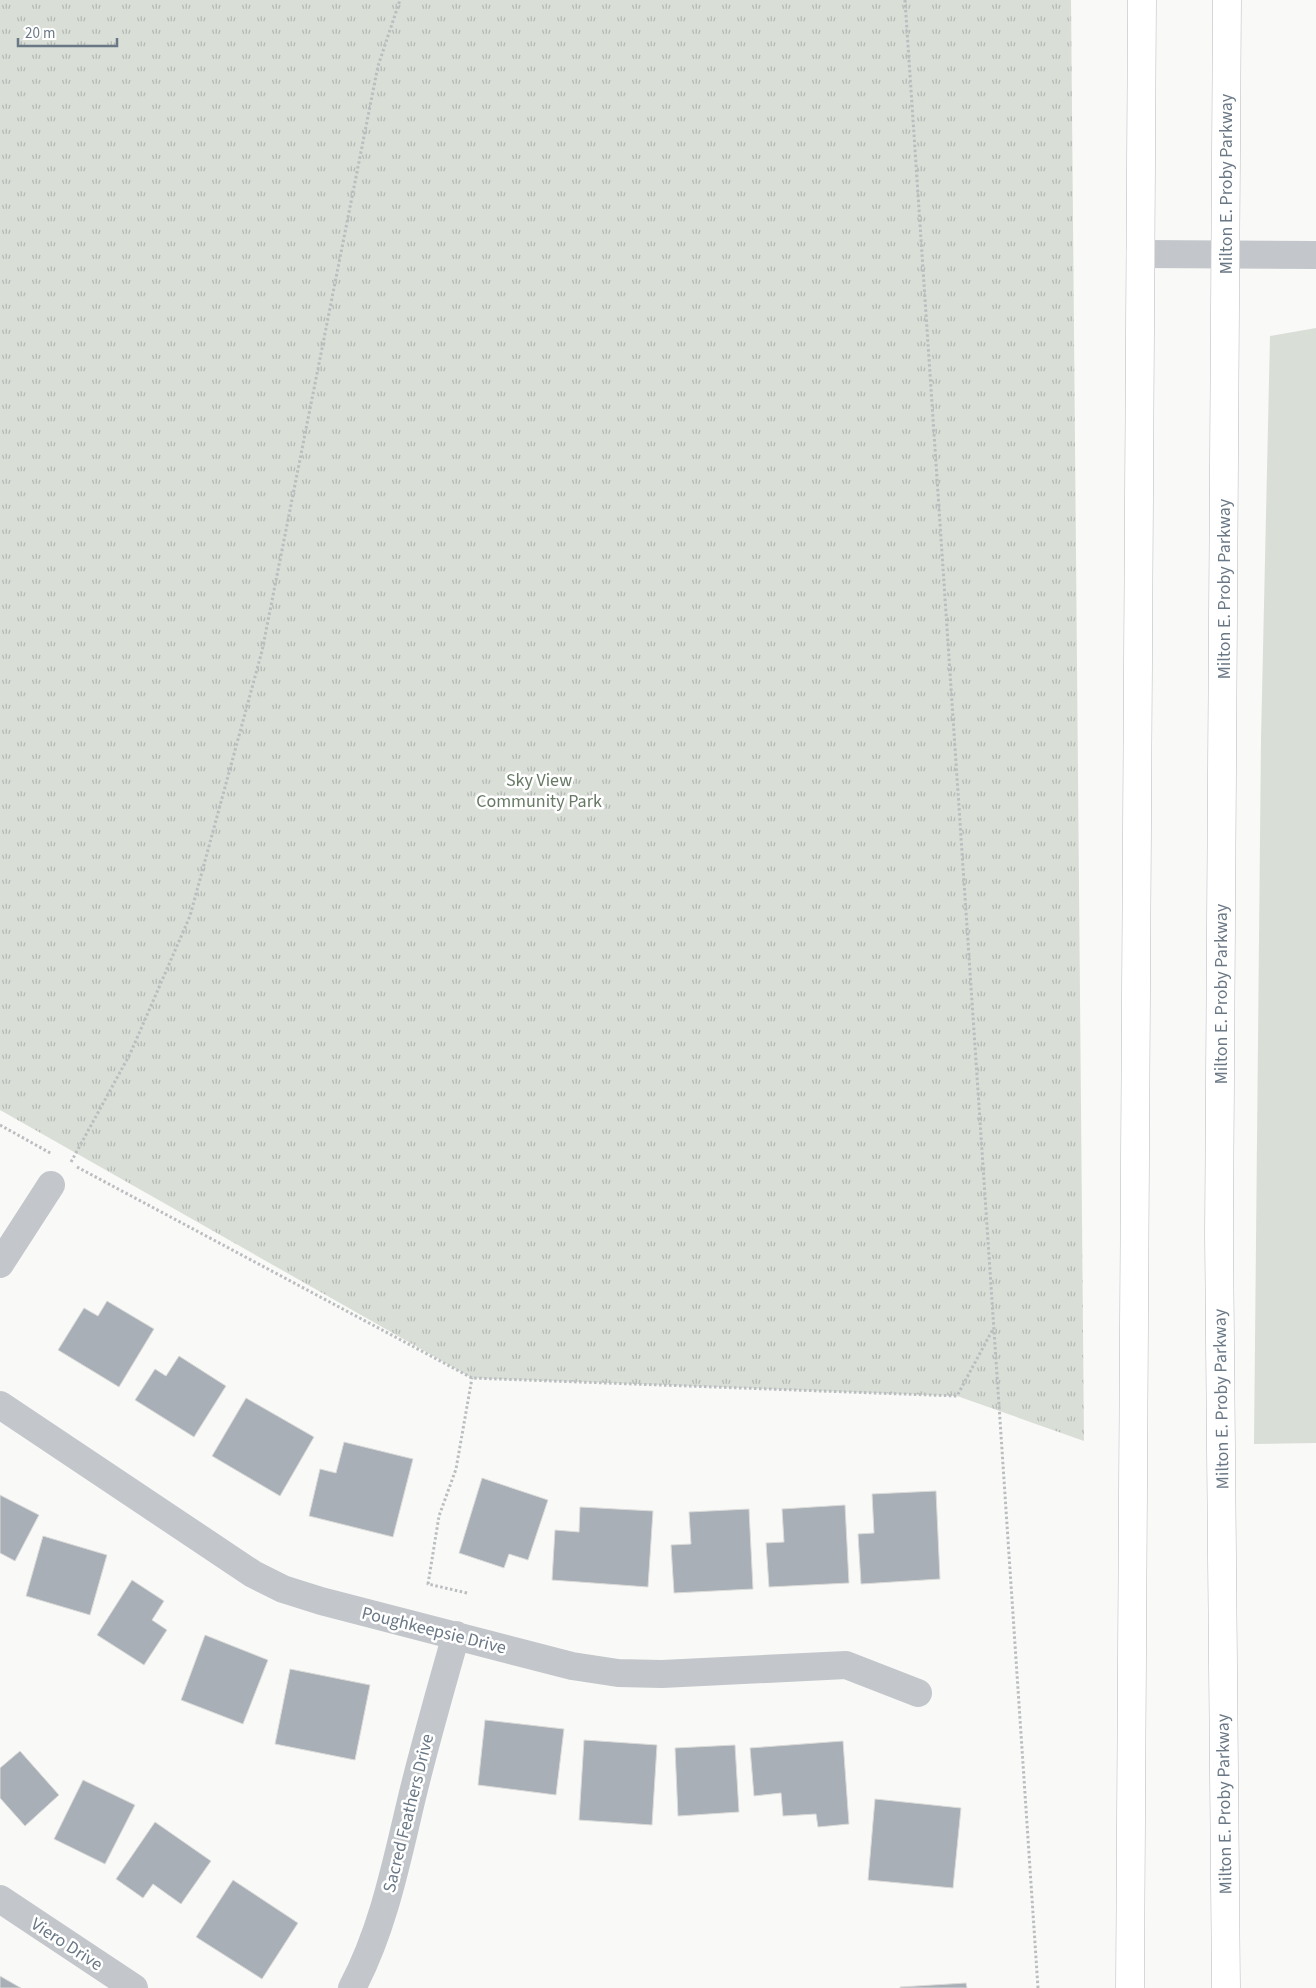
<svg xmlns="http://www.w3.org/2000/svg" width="1316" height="1988" font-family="'Source Sans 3',sans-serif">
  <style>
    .green { fill: #d9ded7 }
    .park { fill: url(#park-tufts) }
    .building { fill: #a8afb6; stroke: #dbdbd9 }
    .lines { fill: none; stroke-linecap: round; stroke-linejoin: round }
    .highway-casing { stroke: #b6b9bd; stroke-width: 29 }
    .path { stroke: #bbbec0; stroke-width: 3; stroke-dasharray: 2.5 2.5; stroke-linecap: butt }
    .street { stroke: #c3c6ca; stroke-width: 28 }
    .highway { stroke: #fff; stroke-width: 28 }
    .labels { text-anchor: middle; stroke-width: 5; stroke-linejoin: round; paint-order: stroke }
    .street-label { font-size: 18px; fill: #6a7886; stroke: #fff }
    .park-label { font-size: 18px; fill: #677965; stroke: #fff }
  </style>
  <defs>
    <pattern id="park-tufts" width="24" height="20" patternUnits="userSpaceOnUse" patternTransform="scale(1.25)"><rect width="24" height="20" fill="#d9ded7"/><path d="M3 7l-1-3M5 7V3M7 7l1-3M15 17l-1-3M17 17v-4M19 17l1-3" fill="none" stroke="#b4b9b4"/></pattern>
  </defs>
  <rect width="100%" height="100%" fill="#f9f9f7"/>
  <path class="green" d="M1316,328V1443L1254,1444L1261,739L1270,336Z"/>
  <path class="park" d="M0,0H1071L1084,1441L957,1396L472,1378L0,1110Z"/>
  <path class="building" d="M107,1301L154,1329L119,1387L58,1350L84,1308L98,1316Z
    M179,1356L226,1386L194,1437L135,1400L155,1369L166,1376Z
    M246,1398L314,1437L280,1496L212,1456Z
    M344,1442L413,1459L393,1537L309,1516L320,1469L336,1473Z
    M482,1478L548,1500L528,1560L509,1554L504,1568L459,1553Z
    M936,1491L940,1579L861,1584L858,1534L874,1533L872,1494Z
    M0,1495L39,1515L15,1561L0,1553Z
    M845,1505L849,1583L769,1587L766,1543L784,1542L782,1509Z
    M580,1507L653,1511L648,1587L552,1580L555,1530L579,1532Z
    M749,1509L753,1589L674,1593L671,1545L691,1544L689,1512Z
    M43,1536L107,1555L90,1615L26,1596Z
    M132,1580L164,1601L152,1620L167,1630L144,1665L97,1635Z
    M205,1635L268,1660L243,1724L181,1700Z
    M290,1669L370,1685L355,1760L275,1744Z
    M485,1720L564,1729L556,1795L478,1785Z
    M584,1740L657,1745L652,1825L579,1820Z
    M843,1741L849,1824L818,1827L816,1814L783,1816L781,1793L754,1796L750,1748Z
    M735,1745L739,1812L678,1816L675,1748Z
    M20,1751L59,1795L25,1826L0,1798V1768Z
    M83,1780L135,1805L105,1864L54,1839Z
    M875,1799L961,1808L953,1888L868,1880Z
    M155,1822L211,1861L181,1904L153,1884L143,1898L116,1879Z
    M233,1880L298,1923L262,1979L196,1937Z
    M0,1976L21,1988H0Z
    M966,1983L967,1988H900V1987Z"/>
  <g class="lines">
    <defs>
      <path id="highway" d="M1130,1988L1142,0
        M1226,1988L1219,1234L1227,0"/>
    </defs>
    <use href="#highway" class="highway-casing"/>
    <path class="path" d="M905,0L1038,1988
      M0,1125L52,1154
      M71,1162L130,1054L190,916L262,651L378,66L400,0
      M77,1167L472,1378L957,1396L993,1329
      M467,1593L428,1584L439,1516L456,1469L472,1378"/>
    <path class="street" d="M1140,254L1316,255
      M0,1264L51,1185
      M0,1405L253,1574L283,1589L321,1601L572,1666L618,1673L662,1674L846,1665L918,1693
      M0,1899L134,1988
      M352,1988C384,1928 397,1859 413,1793C426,1740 441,1688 456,1635"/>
    <use href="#highway" class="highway"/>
  </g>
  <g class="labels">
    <g class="street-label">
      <text transform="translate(1226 184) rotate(-90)" y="6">Milton E. Proby Parkway</text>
      <text transform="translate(1224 589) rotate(-90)" y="6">Milton E. Proby Parkway</text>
      <text transform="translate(1221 994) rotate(-90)" y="6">Milton E. Proby Parkway</text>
      <text transform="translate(1221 1399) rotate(-91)" y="6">Milton E. Proby Parkway</text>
      <text transform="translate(434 1630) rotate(14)" y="6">Poughkeepsie Drive</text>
      <text transform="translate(1224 1804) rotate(-91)" y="6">Milton E. Proby Parkway</text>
      <text transform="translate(408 1813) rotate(-76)" y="6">Sacred Feathers Drive</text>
      <text transform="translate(67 1944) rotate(33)" y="6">Viero Drive</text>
    </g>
    <g class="park-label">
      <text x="539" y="786">Sky View<tspan x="539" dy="21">Community Park</tspan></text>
    </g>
  </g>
  <path d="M18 38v8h99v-8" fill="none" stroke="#6a7886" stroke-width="2.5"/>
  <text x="25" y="38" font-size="15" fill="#6a7886" stroke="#ffffff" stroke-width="4" paint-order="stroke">20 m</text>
</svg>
